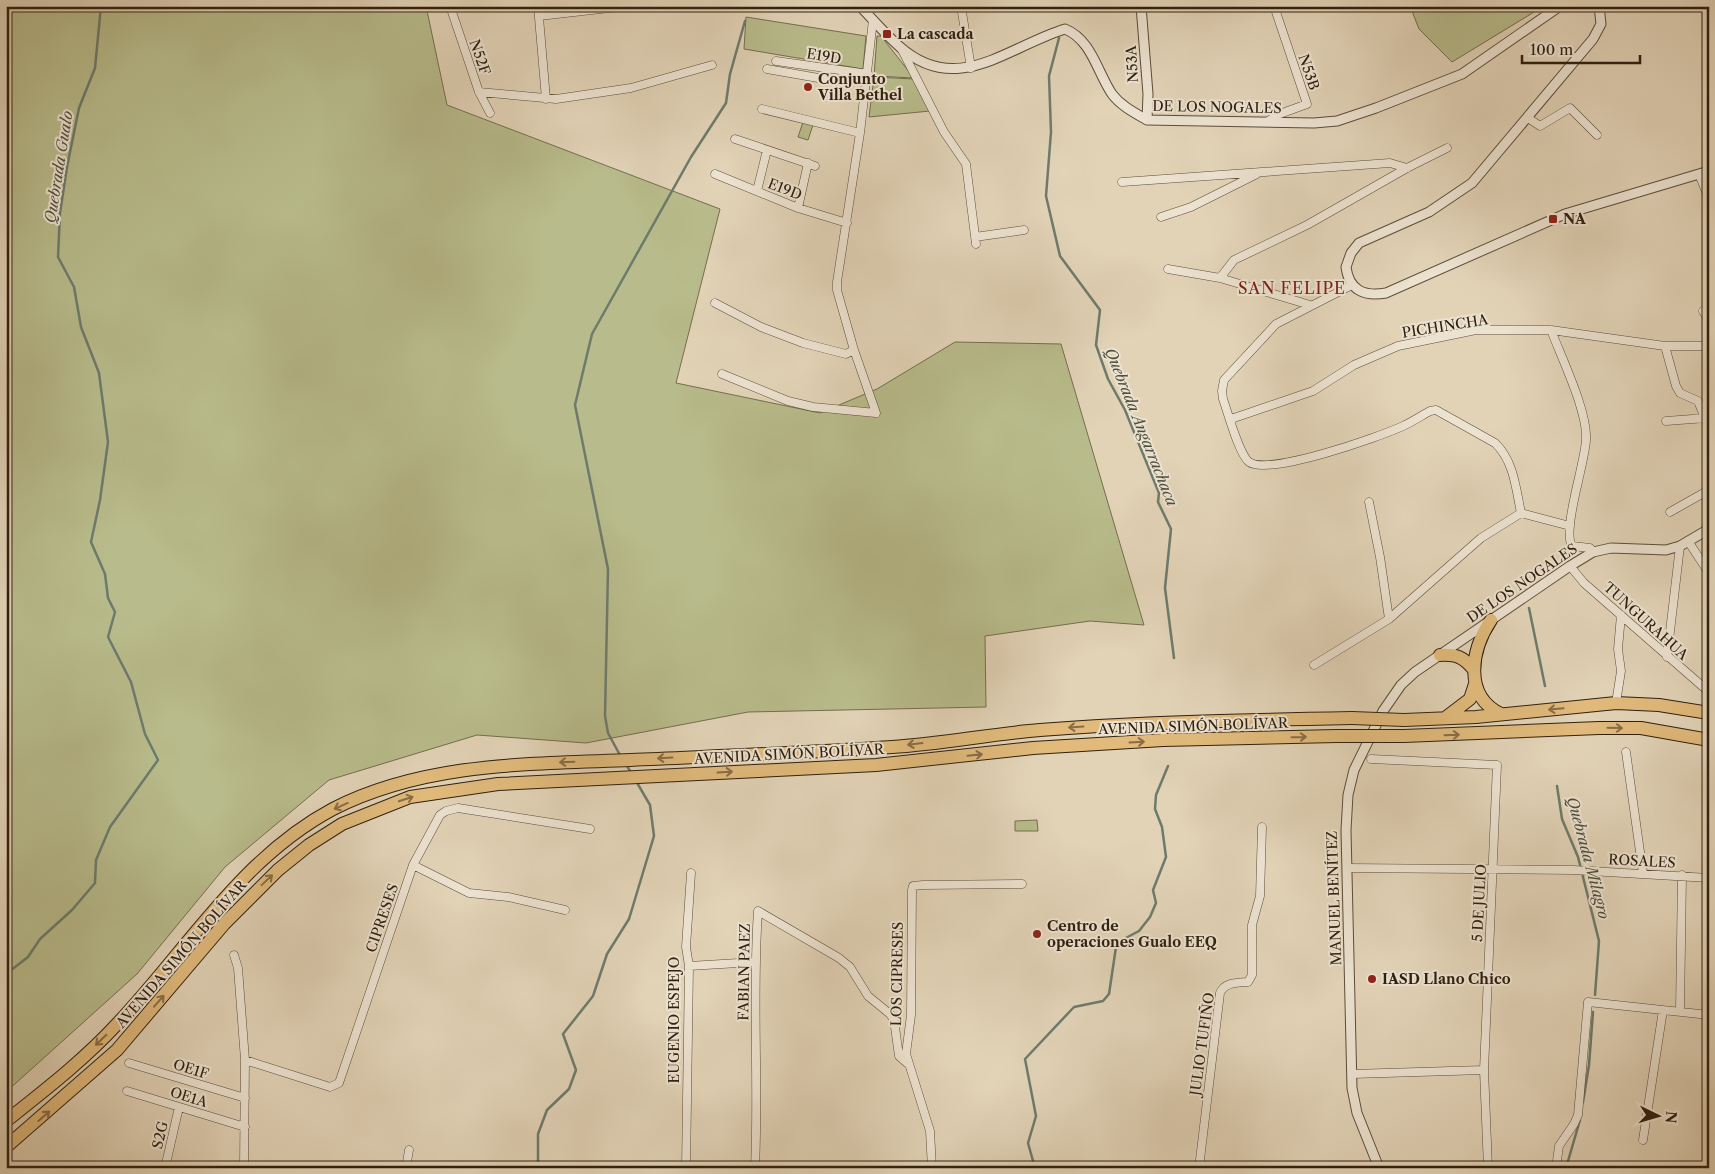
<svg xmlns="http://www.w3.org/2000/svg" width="1715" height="1174" font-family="'Libre Caslon Text',serif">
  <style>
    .green { fill: #b8bb8b; stroke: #746e4d }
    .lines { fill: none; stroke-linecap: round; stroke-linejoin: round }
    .stream { stroke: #6d7b6d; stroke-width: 2.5 }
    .minor-casing { stroke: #5c4d39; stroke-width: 9 }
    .tertiary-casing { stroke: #5c4d39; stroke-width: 11 }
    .trunk-casing { stroke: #30200f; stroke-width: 14 }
    .minor { stroke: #ece2d0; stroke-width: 8 }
    .tertiary { stroke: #ece2d0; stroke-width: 9 }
    .trunk { stroke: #e1ba7c; stroke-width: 12 }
    .trunk-bridge-casing { stroke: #30200f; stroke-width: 14; stroke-linecap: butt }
    .trunk-bridge { stroke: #e1ba7c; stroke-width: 12 }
    .oneway { stroke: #886d46 }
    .poi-dot { fill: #8f2418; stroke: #ece2d0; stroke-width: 2 }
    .labels { text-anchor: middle; stroke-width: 4; stroke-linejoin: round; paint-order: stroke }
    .poi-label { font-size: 14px; font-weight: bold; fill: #30200f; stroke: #ece2d0; text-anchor: start }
    .street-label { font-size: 14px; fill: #30200f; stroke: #ece2d0 }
    .water-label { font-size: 15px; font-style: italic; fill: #4e4e3e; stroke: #ece2d0 }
    .quarter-label { font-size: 16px; letter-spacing: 1px; fill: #7a1f14; stroke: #ece2d0 }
  </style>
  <rect width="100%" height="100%" fill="#e2d3b7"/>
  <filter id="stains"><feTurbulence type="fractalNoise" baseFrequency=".004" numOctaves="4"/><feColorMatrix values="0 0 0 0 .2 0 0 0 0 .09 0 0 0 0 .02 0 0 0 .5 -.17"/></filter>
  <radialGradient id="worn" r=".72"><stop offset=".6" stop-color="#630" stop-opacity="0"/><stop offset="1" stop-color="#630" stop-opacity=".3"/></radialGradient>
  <path class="green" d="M6,6H426L447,105L720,209L676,383L820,413L877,389L955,342L1061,344L1144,625L1090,621L985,636L986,707L748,712L586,743L477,735L329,780L225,867L137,974L6,1092Z
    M1410,6H1544L1452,62L1419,29Z
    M746,17L866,36L863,69L744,49Z
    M877,36H881L914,78L874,76Z
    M874,77L914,79L930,111L869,117Z
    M803,122L813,125L808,140L798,137Z
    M1037,820L1038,831H1015V821Z"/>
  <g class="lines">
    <path class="stream" d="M1059,38L1049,76L1051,132L1046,196L1060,256L1100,310L1096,345L1108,379L1125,410L1159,493L1158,502L1171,529L1165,588L1174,658
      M1529,608L1545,686
      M621,757L608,733L605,716L608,569L575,405L592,334L691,157L726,103L730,74L745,21
      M625,763L632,774
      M1557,786L1562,819L1578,857L1599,941L1595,995
      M6,974L28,957L40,939L72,910L95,883L96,860L110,827L158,760L145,734L131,682L108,637L115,612L108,598L105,574L91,542L100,500L108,442L99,373L81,327L74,287L58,257L60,213L67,167L79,108L95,68L101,6
      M1583,1102L1589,1065L1593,1012
      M538,1168V1134L547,1110L569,1089L576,1070L563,1034L593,996L607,954L629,919L654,836L650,805L636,781
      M1035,1168L1028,1143L1036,1116L1025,1059L1074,1007L1103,1001L1109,994L1116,947L1122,940L1139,931L1150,917L1156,903L1153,890L1166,857L1162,827L1155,809L1156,795L1168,766
      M1566,1168L1580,1120"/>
    <defs>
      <path id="minor" d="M450,6L479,92L490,113
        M538,6L546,99
        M961,6L971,68
        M1704,6L1709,11
        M539,16L627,6
        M901,48L944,132L966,164L976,244
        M776,61L868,74
        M767,69L841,82L844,72
        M479,92L556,99L631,88L712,65
        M762,109L860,133
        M1528,118L1540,126L1570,108L1597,135
        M1267,122L1277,115L1307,104L1274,6
        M735,139L815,166
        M715,174L798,208L847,223
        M1699,174L1709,199
        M1122,182L1390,163L1407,168
        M757,191L767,150
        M798,208L808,163
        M1161,217L1191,207L1257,174
        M975,237L1024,230
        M1168,269L1220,278L1310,305
        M1220,278L1234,260L1307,225L1407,168L1447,148
        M1352,285L1276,324L1224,380L1222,391L1223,399C1228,413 1239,454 1249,462C1269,476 1379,437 1403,426C1412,422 1421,416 1430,411L1436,410L1495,443C1514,461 1516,489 1521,513
        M715,303L761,327L803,343L846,354L854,350
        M1703,311L1709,321
        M1551,330C1562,359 1588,412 1586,440C1585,463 1562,530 1572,546L1590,548L1593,552
        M1665,346L1676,386L1680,393L1698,401L1709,428
        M722,374L788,401L813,407L876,413L854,350L837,290V282L860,133L873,20
        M1231,419L1313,391L1354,365L1398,346L1476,330H1551L1665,346H1709
        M1666,421L1706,418
        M1369,502L1380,557L1389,619
        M1670,512L1709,490
        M1688,541L1709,573
        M1570,566L1584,583L1709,692
        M1667,657L1680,546
        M1314,665L1389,619L1481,538L1521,513L1570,526
        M1616,703L1621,671L1618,649L1621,615
        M1626,752L1643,873
        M1371,759L1497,765L1484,1070L1488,1168
        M413,865L469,893L508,897L565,910
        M1348,868L1573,870L1709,878
        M234,955L238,968L245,1060L244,1168
        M689,966L755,962
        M1680,1011L1682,875
        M245,1060L330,1087L339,1083L413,865L440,815L446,811L458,808L590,829
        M129,1063L245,1098
        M1352,1074L1484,1070
        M127,1091L245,1127
        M1643,1140L1663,1010
        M165,1168L179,1107
        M406,1168L409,1150
        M686,1168L689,966L686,947L691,873
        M755,1168C759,1082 752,997 758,911L839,958L850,967L868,996L890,1014L894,1020L899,1056L907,1063
        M932,1168L930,1131L906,1054L911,1015L912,890L913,886L923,885L1022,884
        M1199,1168L1220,993C1225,982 1237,983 1248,982L1252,975V925L1260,896L1262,827
        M1556,1168L1559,1146L1574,1124L1578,1115L1588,1002L1709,1015"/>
      <path id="tertiary" d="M860,6C873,20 886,35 900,47C957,97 1007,47 1065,29C1092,40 1097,72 1112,94C1121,106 1135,113 1147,120L1314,123L1337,121L1376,108L1462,74L1560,6
        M1141,6L1148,94L1147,120
        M1599,6L1601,24L1593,39L1472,183L1429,212L1359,243L1351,253L1346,267C1349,290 1364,297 1386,293L1565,214L1709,171
        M1379,1168L1357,1113L1352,1088L1346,830L1348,795L1354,770L1383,711L1401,685L1415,672L1570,566L1593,552L1611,548L1666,550L1680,546L1709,529"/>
      <path id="trunk" d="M1491,620C1471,650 1463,696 1501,714
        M1440,655C1456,654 1464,657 1474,670
        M1445,718L1470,699L1475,684
        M1404,720L1476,717L1616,703L1659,705L1709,713
        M1404,736L1599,728H1641L1709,740
        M6,1121C45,1090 84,1060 118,1023C187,950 241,858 333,809C425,762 531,764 631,760C718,756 805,753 892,747C941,744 990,734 1040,730C1144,722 1248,720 1352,718
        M6,1147L117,1050L224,924L278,870L309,845L342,824L410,797L498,784L876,765L1033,748L1163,740L1337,736"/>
    </defs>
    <use href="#minor" class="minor-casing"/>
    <use href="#tertiary" class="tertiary-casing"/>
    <use href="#trunk" class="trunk-casing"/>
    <use href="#minor" class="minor"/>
    <use href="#tertiary" class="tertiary"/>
    <use href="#trunk" class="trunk"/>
    <defs>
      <path id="trunk-bridge" d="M1352,718L1404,720
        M1337,736H1404"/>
    </defs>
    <use href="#trunk-bridge" class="trunk-bridge-casing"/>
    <use href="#trunk-bridge" class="trunk-bridge"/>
  </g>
  <defs><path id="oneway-shaft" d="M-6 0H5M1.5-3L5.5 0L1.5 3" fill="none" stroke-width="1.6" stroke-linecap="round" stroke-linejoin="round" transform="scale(1.25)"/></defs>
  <g class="oneway">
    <use href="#oneway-shaft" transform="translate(1556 709) rotate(175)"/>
    <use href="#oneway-shaft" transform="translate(1076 727) rotate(176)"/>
    <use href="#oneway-shaft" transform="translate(1615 728) rotate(1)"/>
    <use href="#oneway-shaft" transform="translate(1452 735) rotate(-2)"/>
    <use href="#oneway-shaft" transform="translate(1299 737) rotate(-1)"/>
    <use href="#oneway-shaft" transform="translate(1137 742) rotate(-3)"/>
    <use href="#oneway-shaft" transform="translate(915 744) rotate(173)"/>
    <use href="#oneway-shaft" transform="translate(975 755) rotate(-6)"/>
    <use href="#oneway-shaft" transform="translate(665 758) rotate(177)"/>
    <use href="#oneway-shaft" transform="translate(567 762) rotate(178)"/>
    <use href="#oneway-shaft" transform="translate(725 772) rotate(-3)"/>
    <use href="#oneway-shaft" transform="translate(406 799) rotate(-18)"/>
    <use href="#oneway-shaft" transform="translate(341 806) rotate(156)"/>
    <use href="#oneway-shaft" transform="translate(267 880) rotate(-43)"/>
    <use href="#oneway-shaft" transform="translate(159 1001) rotate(-49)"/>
    <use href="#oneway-shaft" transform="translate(101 1040) rotate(136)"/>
    <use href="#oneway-shaft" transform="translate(44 1116) rotate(-41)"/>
  </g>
  <g class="poi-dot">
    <rect x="882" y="29" width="10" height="10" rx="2.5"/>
    <circle cx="808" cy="87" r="5"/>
    <rect x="1548" y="214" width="10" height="10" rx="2.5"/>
    <circle cx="1037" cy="934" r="5"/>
    <circle cx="1372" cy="979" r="5"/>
  </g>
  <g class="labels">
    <g class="poi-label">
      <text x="897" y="39">La cascada</text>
      <text x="818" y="84">Conjunto<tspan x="818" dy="16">Villa Bethel</tspan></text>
      <text x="1563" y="224">NA</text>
      <text x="1047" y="931">Centro de<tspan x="1047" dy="16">operaciones Gualo EEQ</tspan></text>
      <text x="1382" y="984">IASD Llano Chico</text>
    </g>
    <g class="street-label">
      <text transform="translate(824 56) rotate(9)" y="5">E19D</text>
      <text transform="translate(480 57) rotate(71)" y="5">N52F</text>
      <text transform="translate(1132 64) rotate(-94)" y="5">N53A</text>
      <text transform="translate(1309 72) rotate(71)" y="5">N53B</text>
      <text transform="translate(1217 107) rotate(1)" y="5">DE LOS NOGALES</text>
      <text transform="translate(785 189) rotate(21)" y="5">E19D</text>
      <text transform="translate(1445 326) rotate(-9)" y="5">PICHINCHA</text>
      <text transform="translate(1522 583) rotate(-34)" y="5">DE LOS NOGALES</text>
      <text transform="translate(1646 621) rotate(42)" y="5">TUNGURAHUA</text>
      <text transform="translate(1193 726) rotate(-2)" y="5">AVENIDA SIMÓN BOLÍVAR</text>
      <text transform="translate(789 754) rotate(-3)" y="5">AVENIDA SIMÓN BOLÍVAR</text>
      <text transform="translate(1642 861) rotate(3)" y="5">ROSALES</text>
      <text transform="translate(1334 898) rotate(-92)" y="5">MANUEL BENÍTEZ</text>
      <text transform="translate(1479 903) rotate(-87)" y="5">5 DE JULIO</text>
      <text transform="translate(382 918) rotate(-71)" y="5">CIPRESES</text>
      <text transform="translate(181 954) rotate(-49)" y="5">AVENIDA SIMÓN BOLÍVAR</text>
      <text transform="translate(744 972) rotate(-89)" y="5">FABIAN PAEZ</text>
      <text transform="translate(897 974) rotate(-89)" y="5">LOS CIPRESES</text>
      <text transform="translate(674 1020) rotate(-90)" y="5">EUGENIO ESPEJO</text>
      <text transform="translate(1202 1044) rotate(-82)" y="5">JULIO TUFIÑO</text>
      <text transform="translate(191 1069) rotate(17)" y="5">OE1F</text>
      <text transform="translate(189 1097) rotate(17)" y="5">OE1A</text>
      <text transform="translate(160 1135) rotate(-77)" y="5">S2G</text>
    </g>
    <g class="water-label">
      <text transform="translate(59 167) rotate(-81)" y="5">Quebrada Gualo</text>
      <text transform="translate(1141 427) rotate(68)" y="5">Quebrada Angarrachaca</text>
      <text transform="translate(1588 858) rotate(75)" y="5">Quebrada Milagro</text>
    </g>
    <g class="quarter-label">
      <text x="1292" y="294">SAN FELIPE</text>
    </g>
  </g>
  <rect width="1715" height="1174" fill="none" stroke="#e2d3b7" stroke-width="25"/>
  <rect x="8" y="8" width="1700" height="1159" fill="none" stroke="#30200f" stroke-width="2.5"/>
  <rect x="12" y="12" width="1690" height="1149" fill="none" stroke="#30200f"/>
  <g transform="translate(1658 1116) rotate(95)" stroke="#ece2d0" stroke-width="4" paint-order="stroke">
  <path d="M0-4L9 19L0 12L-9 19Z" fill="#30200f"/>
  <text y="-8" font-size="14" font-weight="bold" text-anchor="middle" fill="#30200f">N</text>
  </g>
  <path d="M1522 55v8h118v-8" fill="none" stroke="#30200f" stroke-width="2.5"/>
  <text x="1530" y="55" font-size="15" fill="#30200f" stroke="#ece2d0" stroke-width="4" paint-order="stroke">100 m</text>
  <rect width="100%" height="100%" filter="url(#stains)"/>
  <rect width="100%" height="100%" fill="url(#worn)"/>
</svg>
